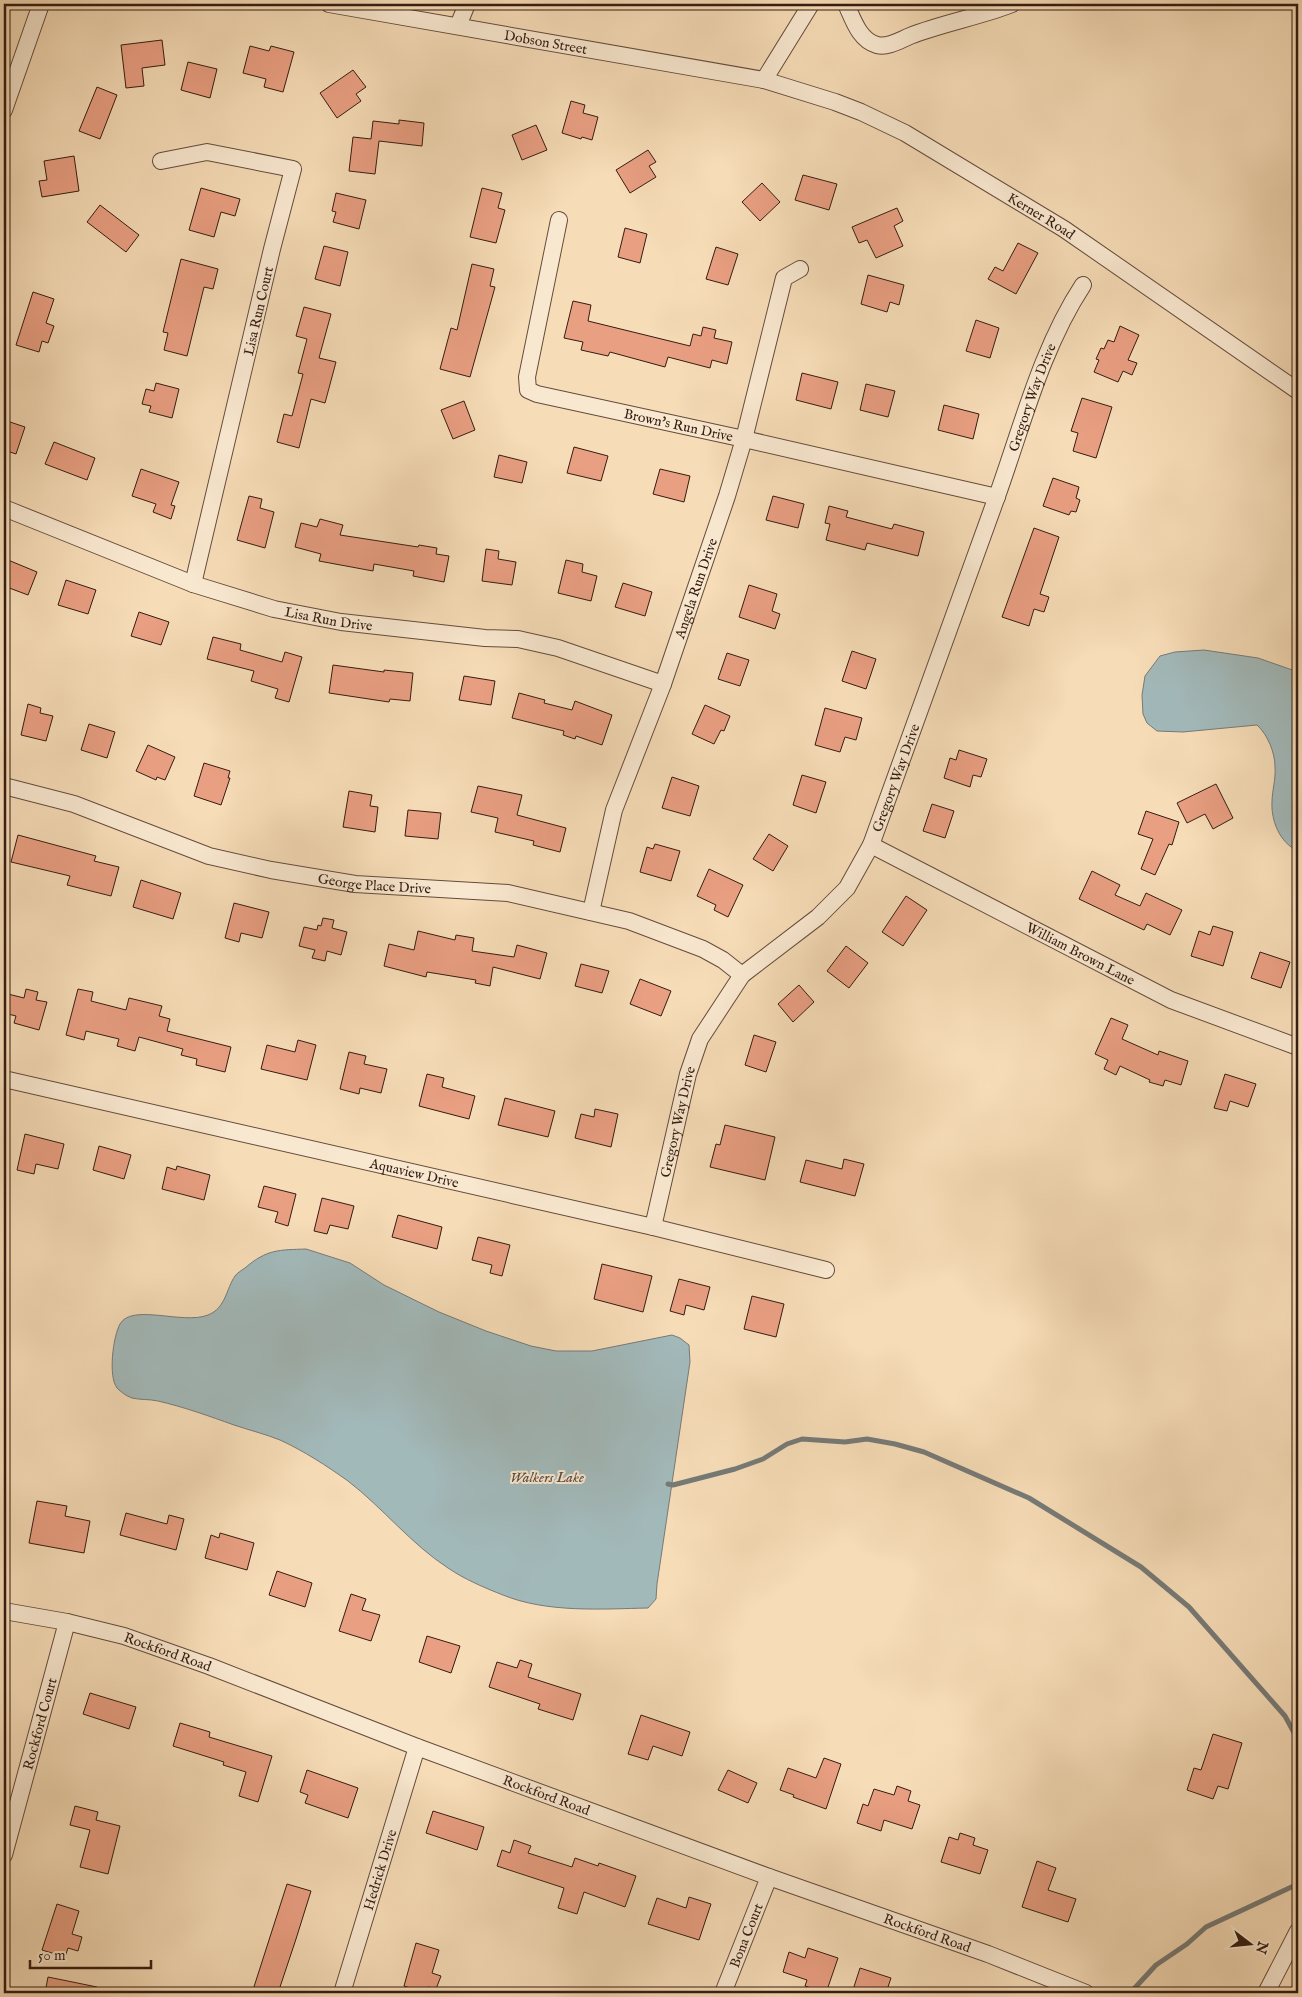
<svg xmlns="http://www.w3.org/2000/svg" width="1302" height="1997" font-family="'IM FELL English',serif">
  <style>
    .water { fill: #a2b9ba; stroke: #767a77 }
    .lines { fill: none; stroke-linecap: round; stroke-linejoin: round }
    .stream { stroke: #767a77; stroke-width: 5 }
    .building { fill: #e99f82; stroke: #351c12 }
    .minor-casing { stroke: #654c3b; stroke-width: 18 }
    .minor { stroke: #f9e8d0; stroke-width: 16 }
    .labels { text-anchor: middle; stroke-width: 4; stroke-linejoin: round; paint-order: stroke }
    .street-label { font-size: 14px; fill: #351c12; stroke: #f9e8d0 }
    .water-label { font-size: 15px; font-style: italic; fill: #564b44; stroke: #f9e8d0 }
  </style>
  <rect width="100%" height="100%" fill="#f6dcb7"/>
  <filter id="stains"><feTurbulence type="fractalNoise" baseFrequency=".004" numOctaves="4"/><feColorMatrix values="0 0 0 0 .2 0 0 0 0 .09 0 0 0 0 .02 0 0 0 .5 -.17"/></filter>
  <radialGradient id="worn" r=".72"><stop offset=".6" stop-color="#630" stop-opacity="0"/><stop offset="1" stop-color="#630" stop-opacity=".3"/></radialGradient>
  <path class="water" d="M1204,650L1258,658L1298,672V851C1280,843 1271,821 1272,802C1272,791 1276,779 1275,767C1275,753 1268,735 1257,725L1183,732L1157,731L1147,723L1143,714L1142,695L1145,676L1160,656L1175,652Z
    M306,1249L350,1263L384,1285L439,1312L486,1331L531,1346L556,1351H592L672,1335L680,1338L689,1345L690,1362L657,1584L656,1599L648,1608C602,1609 547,1613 503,1595C485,1588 464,1579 448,1568C411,1544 383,1508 348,1481C327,1466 304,1451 280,1440C265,1434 249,1430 234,1425C209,1416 184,1407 158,1401C149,1399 140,1400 132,1398C126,1396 121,1392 117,1388C108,1376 113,1337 120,1324C132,1303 183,1325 208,1315C226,1308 226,1289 235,1276C237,1273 242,1270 245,1268C267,1249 279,1250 306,1249Z"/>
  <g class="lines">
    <path class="stream" d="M668,1484L673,1485L735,1469L763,1459L787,1444L802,1439L845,1442L867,1439L895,1444L924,1452L1029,1498L1141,1567L1189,1607L1285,1716L1298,1740
      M1132,1991L1156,1965L1187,1944L1206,1927L1298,1884"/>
  </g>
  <path class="building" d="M162,40L165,65L142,68L144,86L126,88L121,45Z
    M250,46L269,51L271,46L294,52L283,92L264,87L266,79L243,73Z
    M188,62L217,69L210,98L181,90Z
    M353,70L366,87L356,94L361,101L337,118L320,93Z
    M97,87L117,95L100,139L79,131Z
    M571,101L585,105L583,113L598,117L592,140L582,137L581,139L562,133Z
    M399,120L424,123L422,146L379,141L375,174L349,171L353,137L371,139L373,121L399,124Z
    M536,125L547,150L522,160L512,135Z
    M648,150L656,162L649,166L656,177L630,193L616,170Z
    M74,156L79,191L42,197L39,181L47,180L44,161Z
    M803,175L837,184L829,210L795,200Z
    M762,183L780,202L760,221L742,202Z
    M201,188L240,199L235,216L221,212L214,237L189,230Z
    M482,188L502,193L498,208L505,210L496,243L470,237Z
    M336,193L366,200L359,229L333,222L336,212L332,211Z
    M100,205L139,235L126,252L87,222Z
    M897,208L903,221L894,226L903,246L876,258L867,240L859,243L852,227Z
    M625,228L647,234L640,263L618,257Z
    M1018,243L1038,253L1016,294L988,279L995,267L1003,271Z
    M324,246L348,252L340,286L315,279Z
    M716,247L738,254L728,285L706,279Z
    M181,259L218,269L213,289L204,287L187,356L164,350L168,333L163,332Z
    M472,264L494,269L490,286L495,287L470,377L440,369L451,328L457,330Z
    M868,275L904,285L899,305L890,302L887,312L861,304Z
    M33,292L54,299L46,323L54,326L48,343L42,341L39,352L16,345Z
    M573,301L591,305L588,321L690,346L693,334L701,336L703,327L716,330L714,338L732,342L727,364L712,360L710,368L668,357L665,367L610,352L608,356L581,350L583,342L564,338Z
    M304,307L331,314L319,358L336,362L325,403L311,399L299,448L277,442L284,414L292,416L303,374L298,373L307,339L296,336Z
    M976,320L999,328L990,358L966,351Z
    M1120,326L1139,335L1128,360L1137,363L1132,375L1123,371L1118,382L1094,372L1099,360L1096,359L1101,348L1104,349L1108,340L1114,342Z
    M802,373L838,382L831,409L796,400Z
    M156,383L179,389L172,418L149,412L151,406L142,404L146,389L154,391Z
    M866,384L895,391L888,417L860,410Z
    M1082,398L1112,407L1096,458L1073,451L1078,433L1071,431Z
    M464,401L475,430L453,439L441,410Z
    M944,405L979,414L973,439L938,430Z
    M4,420L25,427L16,454L4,450Z
    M54,442L95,458L87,480L45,464Z
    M574,447L608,456L601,481L567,473Z
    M499,455L527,462L522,483L494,477Z
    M141,469L179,482L171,505L175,506L171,519L153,512L156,504L132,496Z
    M660,469L690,476L684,502L653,494Z
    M1053,478L1079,487L1076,498L1080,500L1076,512L1071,511L1069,515L1043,506Z
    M249,496L262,499L260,508L274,512L265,548L237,540Z
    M773,496L804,504L798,528L766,520Z
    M829,506L848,511L846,517L892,529L894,524L924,532L918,556L867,543L865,550L826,540L830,524L825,523Z
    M320,519L343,525L340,535L418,547L419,545L437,548L436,554L449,556L444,582L413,576L414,571L374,564L373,571L319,561L321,554L295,547L301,523L317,527Z
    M1034,528L1059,537L1040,594L1049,597L1044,612L1034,609L1029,626L1002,617Z
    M486,549L499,551L498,559L516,562L512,585L482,581Z
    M8,560L37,572L28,595L4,586V570Z
    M566,560L583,564L582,572L597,576L591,601L558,593Z
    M66,580L96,590L88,614L58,605Z
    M623,583L652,592L645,616L615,607Z
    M749,585L777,594L772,611L780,614L775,629L739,617Z
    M139,612L169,622L161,645L131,636Z
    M213,637L241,644L240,650L282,662L285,652L302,657L289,702L275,698L278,689L251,681L254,671L207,659Z
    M852,651L876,659L866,689L842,681Z
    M727,653L749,660L740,686L718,679Z
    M333,665L384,672V670L413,673L410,701L390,699L389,702L329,693Z
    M464,676L495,681L491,705L459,700Z
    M519,693L545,700L544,703L572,710L575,701L612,715L602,745L576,736L575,739L563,735L564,731L512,718Z
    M28,704L41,708L40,713L53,716L46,741L21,735Z
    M705,705L730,716L724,731L721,730L714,744L692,734Z
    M825,708L862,718L856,740L845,737L840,752L815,745Z
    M89,724L115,732L107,758L81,750Z
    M148,745L175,757L165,780L157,777L156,780L136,771Z
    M959,750L987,759L981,777L973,775L970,787L944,778L950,758L956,760Z
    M204,763L230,771L228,778H230L221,805L194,796Z
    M802,775L826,782L816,813L793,805Z
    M672,777L699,786L690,816L662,808Z
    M1216,784L1233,818L1213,829L1205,814L1187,823L1177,803Z
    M478,786L522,795L517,815L566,828L560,852L533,845L534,841L495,832L498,818L471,812Z
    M349,791L372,795L370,806L378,807L375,832L343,827Z
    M932,804L954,811L945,838L923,831Z
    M408,810L441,813L438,839L405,836Z
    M1146,811L1179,822L1172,845L1169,844L1155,875L1141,869L1153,839L1138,834Z
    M769,834L788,846L773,871L753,859Z
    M18,835L96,856L94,861L119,867L111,896L67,885L70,876L11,862Z
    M655,844L680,851L671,881L640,872L647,847L653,849Z
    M709,869L743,885L728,917L714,910L716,905L697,896Z
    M1092,871L1120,885L1115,895L1140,906L1146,893L1182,910L1170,935L1147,924L1144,930L1079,899Z
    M141,880L181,893L173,919L133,907Z
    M906,896L927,910L903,946L882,932Z
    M234,903L269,912L262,938L241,933L239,942L225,938Z
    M323,918L334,920L332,928L347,932L341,955L327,951L325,961L312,958L315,950L299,946L304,927L317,930L318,925L321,926Z
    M1213,926L1233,932L1223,966L1191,956L1199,931L1210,935Z
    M418,931L455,940L456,935L474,938L472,951L514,957L517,945L547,953L540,979L493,967L490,986L475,983L476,980L427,972L426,977L384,966L389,944L414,950Z
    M846,946L868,963L849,988L827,971Z
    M1260,952L1290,962L1281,988L1251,978Z
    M581,964L609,971L602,993L575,986Z
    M640,979L671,991L661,1016L630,1004Z
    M799,985L814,1002L793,1022L778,1004Z
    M26,989L38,992L36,1000L47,1002L39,1030L14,1023L16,1016L4,1013V993L24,998Z
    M78,989L93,992L91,1001L126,1010L129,998L162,1006L159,1016L170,1019L167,1031L231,1047L225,1072L196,1065L197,1059L181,1055L183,1049L139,1037L135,1051L117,1046L119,1039L86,1031L84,1040L66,1035Z
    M1111,1018L1128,1025L1122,1039L1158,1055L1159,1051L1188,1061L1181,1085L1165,1080L1163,1086L1149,1082L1150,1080L1120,1066L1116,1075L1104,1069L1108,1060L1095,1054Z
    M754,1035L776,1042L766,1072L745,1065Z
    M298,1040L316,1045L307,1080L261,1069L267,1045L295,1052Z
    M349,1052L366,1056L364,1064L387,1069L381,1093L360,1088L359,1094L340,1089Z
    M427,1074L444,1078L442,1087L475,1096L469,1119L419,1106Z
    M1225,1074L1256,1084L1248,1107L1230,1101L1227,1111L1214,1108Z
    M505,1098L555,1111L548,1137L498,1125Z
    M595,1109L618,1114L611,1147L575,1138L581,1114L594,1117Z
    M725,1125L775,1137L765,1180L710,1167L716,1144L720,1145Z
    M25,1134L64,1144L58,1169L36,1164L34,1174L17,1170Z
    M99,1146L131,1155L124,1179L93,1170Z
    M844,1159L864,1164L855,1196L800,1182L806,1160L842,1169Z
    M177,1166L210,1175L204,1200L162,1189L167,1167L176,1170Z
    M264,1186L296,1194L288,1226L275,1222L278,1212L258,1207Z
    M322,1198L354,1206L348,1229L330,1225L327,1234L314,1231Z
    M398,1215L442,1227L437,1249L392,1237Z
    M478,1237L510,1245L502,1276L490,1273L492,1265L472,1260Z
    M602,1264L652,1276L643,1312L594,1299Z
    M679,1279L710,1287L704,1310L686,1305L684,1315L670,1311Z
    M752,1296L784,1304L776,1337L744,1329Z
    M37,1501L67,1506L65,1516L90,1521L84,1553L29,1543Z
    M126,1513L167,1524L169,1515L184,1519L176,1550L120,1535Z
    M220,1533L254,1543L247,1570L205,1558L211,1535L219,1538Z
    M277,1571L312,1583L305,1607L269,1595Z
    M351,1594L366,1599L362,1610L380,1615L371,1641L339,1631Z
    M427,1636L460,1646L451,1673L419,1662Z
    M520,1660L532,1664L528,1677L581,1694L573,1720L538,1709L540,1704L489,1687L497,1662L517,1668Z
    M90,1693L136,1707L129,1729L83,1714Z
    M641,1715L690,1732L682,1756L653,1746L648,1760L628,1754Z
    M180,1723L210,1732L209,1737L272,1756L258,1802L239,1796L246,1772L223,1765L224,1762L173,1746Z
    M1213,1734L1242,1743L1228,1789L1218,1786L1213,1799L1187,1790L1194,1768L1201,1770Z
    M824,1758L841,1764L826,1809L793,1797L794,1795L780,1790L788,1768L816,1778Z
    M307,1770L358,1788L348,1818L305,1803L308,1795L300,1792Z
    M728,1770L757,1783L748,1803L718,1790Z
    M897,1786L911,1791L908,1801L920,1805L912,1829L884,1820L881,1831L857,1823L863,1804L868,1806L874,1789L894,1795Z
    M75,1806L98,1812L96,1820L120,1826L108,1874L80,1867L90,1830L70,1825Z
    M433,1811L484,1827L477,1850L426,1833Z
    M960,1833L975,1838L973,1845L988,1850L980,1874L941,1862L949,1837L958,1840Z
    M514,1840L531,1846L528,1853L572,1867L575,1858L598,1866L599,1863L636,1876L625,1907L584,1892L577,1914L558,1908L564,1888L497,1866L502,1850L510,1853Z
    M1037,1861L1056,1868L1048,1890L1076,1899L1068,1922L1022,1907Z
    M287,1884L311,1891L296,1939L278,1993H252Z
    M689,1897L711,1904L699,1940L648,1924L657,1898L686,1908Z
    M57,1904L79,1911L72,1934L82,1937L78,1951L68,1948L65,1957L42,1950Z
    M416,1943L439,1950L432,1973L441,1976L436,1989L428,1987L426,1993L404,1986Z
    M808,1948L838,1958L826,1993L805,1986L807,1980L783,1972L789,1952L805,1958Z
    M860,1968L891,1978L886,1993H852Z
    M48,1977L97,1987V1993H45Z"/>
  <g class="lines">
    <defs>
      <g id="minor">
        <path id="s1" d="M329,4L764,80L835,102L861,112L905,133L1064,229L1298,391"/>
        <path d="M846,4C853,19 859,40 877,45C888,48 900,40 910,36C943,23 979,17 1012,4"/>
        <path d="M458,26L467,4"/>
        <path d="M764,80L811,4"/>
        <path d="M4,110L41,4"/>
        <path d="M161,161L207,152L293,169L272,249L193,584"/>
        <path id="s2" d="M559,220L527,377L528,390L537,394L744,439L997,497"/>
        <path id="s3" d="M4,508L193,584L274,609L341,622L485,638L518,639L558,648L663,684"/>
        <path id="s4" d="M4,786L74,804L209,856L271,870L355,884L508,893L629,921L703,949L723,960L742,975"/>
        <path id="s5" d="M871,845L1171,1000L1298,1047"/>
        <path id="s6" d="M591,912L614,810L663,684L727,496L744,439L784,278L800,269"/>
        <path id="s7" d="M4,1079L653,1227L826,1270"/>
        <path id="s8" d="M653,1227L688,1074L700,1039L742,975L818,917L847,888L871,845C913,730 955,615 996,499C1022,427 1041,349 1083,285"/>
        <path id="s9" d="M4,1611L67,1622L124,1636L209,1666L417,1747L769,1877L988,1954L1086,1993"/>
        <path id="s10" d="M4,1855L67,1622"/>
        <path id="s11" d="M342,1993L417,1747"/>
        <path id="s12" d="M723,1993L769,1877"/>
        <path d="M1266,1993L1298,1931"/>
      </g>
    </defs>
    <use href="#minor" class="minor-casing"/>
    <use href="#minor" class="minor"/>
  </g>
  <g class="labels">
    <g class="street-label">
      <text dy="5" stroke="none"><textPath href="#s1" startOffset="220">Dobson Street</textPath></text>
      <text dy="5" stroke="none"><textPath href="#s1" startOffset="752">Kerner Road</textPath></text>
      <text transform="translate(258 311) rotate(-77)" y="5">Lisa Run Court</text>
      <text dy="5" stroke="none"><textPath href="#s8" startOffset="932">Gregory Way Drive</textPath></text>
      <text dy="5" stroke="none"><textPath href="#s2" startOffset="328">Brown's Run Drive</textPath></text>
      <text dy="5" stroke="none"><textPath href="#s6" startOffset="341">Angela Run Drive</textPath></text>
      <text dy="5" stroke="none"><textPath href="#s3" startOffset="344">Lisa Run Drive</textPath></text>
      <text dy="5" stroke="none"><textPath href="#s8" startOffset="528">Gregory Way Drive</textPath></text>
      <text dy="5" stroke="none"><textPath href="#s4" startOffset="385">George Place Drive</textPath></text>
      <text dy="5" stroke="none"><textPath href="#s5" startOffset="236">William Brown Lane</textPath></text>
      <text dy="5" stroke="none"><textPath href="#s8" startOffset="108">Gregory Way Drive</textPath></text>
      <text dy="5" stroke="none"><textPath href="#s7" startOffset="421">Aquaview Drive</textPath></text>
      <text dy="5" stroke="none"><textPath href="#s9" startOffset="169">Rockford Road</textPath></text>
      <text dy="5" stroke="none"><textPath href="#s10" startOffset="136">Rockford Court</textPath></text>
      <text dy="5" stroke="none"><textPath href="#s9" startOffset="574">Rockford Road</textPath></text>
      <text dy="5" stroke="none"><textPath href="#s11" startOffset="129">Hedrick Drive</textPath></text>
      <text dy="5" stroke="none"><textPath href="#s9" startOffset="979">Rockford Road</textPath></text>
      <text dy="5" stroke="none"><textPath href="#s12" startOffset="62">Bona Court</textPath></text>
    </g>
    <g class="water-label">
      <text x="547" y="1482">Walkers Lake</text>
    </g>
  </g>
  <rect width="1302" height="1997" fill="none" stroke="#f6dcb7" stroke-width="20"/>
  <rect x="5" y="5" width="1292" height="1987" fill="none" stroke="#351c12" stroke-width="2.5"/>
  <rect x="10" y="10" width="1282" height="1977" fill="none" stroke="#351c12"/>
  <g transform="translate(1250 1944) rotate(106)" stroke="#f9e8d0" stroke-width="4" paint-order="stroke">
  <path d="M0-4L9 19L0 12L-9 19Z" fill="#351c12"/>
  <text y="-8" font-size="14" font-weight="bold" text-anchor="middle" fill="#351c12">N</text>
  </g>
  <path d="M30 1960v8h121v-8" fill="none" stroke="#351c12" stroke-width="2.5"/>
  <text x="38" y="1960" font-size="15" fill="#351c12" stroke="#f9e8d0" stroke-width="4" paint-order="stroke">50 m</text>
  <rect width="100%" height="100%" filter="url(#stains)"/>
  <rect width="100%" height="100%" fill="url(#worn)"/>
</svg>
